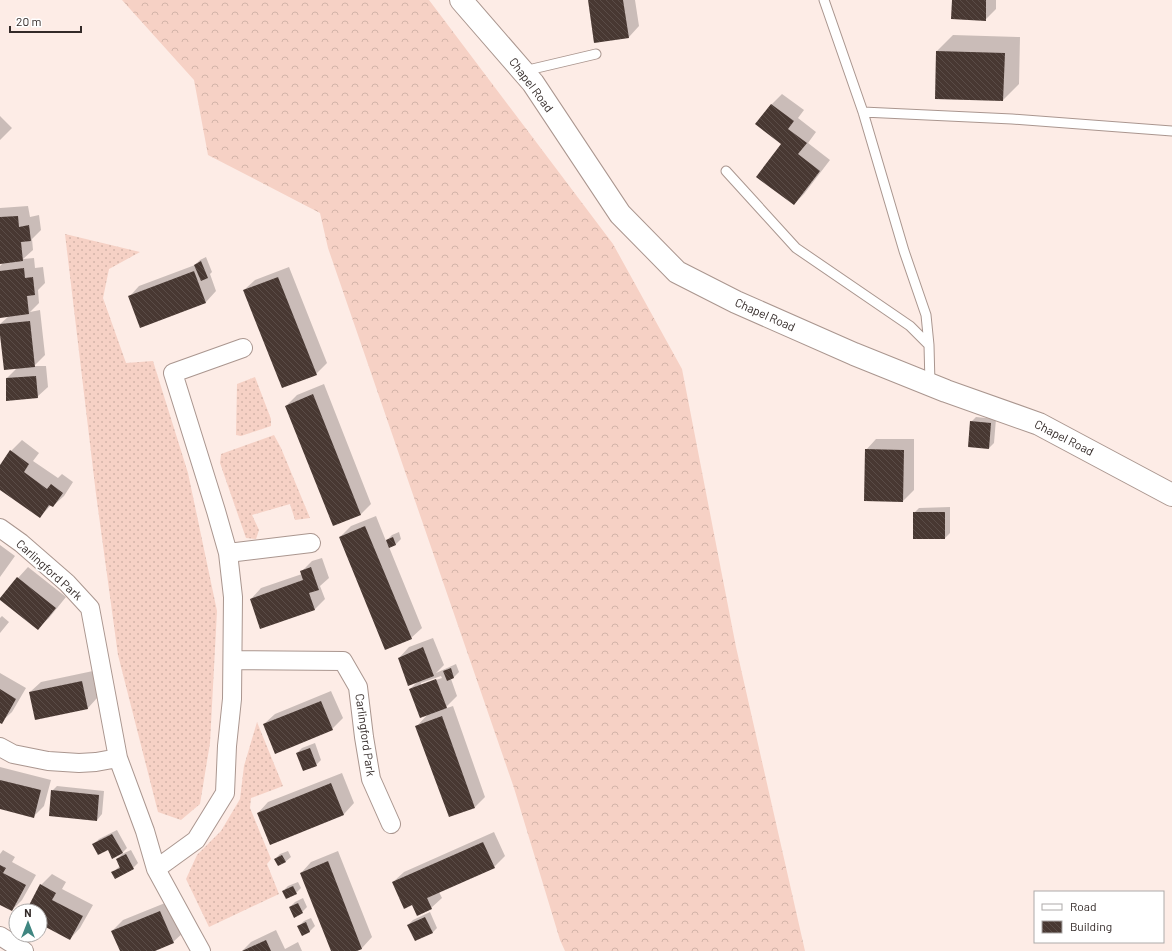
<svg xmlns="http://www.w3.org/2000/svg" width="1172" height="951" font-family="Barlow,sans-serif">
  <style>
    .grass { fill: url(#grass-dots) }
    .forest { fill: url(#forest-crowns) }
    .shadow { fill: #0003; fill-rule: evenodd }
    .building { fill: url(#building-back-hatch) }
    .lines { fill: none; stroke-linecap: round; stroke-linejoin: round }
    .service-casing { stroke: #aa968f; stroke-width: 11 }
    .minor-casing { stroke: #aa968f; stroke-width: 20 }
    .tertiary-casing { stroke: #aa968f; stroke-width: 24 }
    .service { stroke: #fff; stroke-width: 9 }
    .minor { stroke: #fff; stroke-width: 18 }
    .tertiary { stroke: #fff; stroke-width: 22 }
    .labels { text-anchor: middle; stroke-width: 4; stroke-linejoin: round; paint-order: stroke }
    .street-label { font-size: 12px; fill: #332a28; stroke: #fff }
  </style>
  <defs>
    <pattern id="grass-dots" width="8" height="8" patternUnits="userSpaceOnUse"><rect width="8" height="8" fill="#f6d1c5"/><path d="M2 2h.1M6 6h.1" fill="none" stroke="#d3b4a9" stroke-width="1.8" stroke-linecap="round"/></pattern>
    <pattern id="forest-crowns" width="20" height="18" patternUnits="userSpaceOnUse"><rect width="20" height="18" fill="#f6d1c5"/><path d="M2 6a3 3 0 1 1 6 0M12 15a3 3 0 1 1 6 0" fill="none" stroke="#d3b4a9"/></pattern>
    <pattern id="building-back-hatch" width="6" height="6" patternUnits="userSpaceOnUse"><rect width="6" height="6" fill="#483832"/><path d="M-1 5l2 2M0 0l6 6M5-1l2 2" fill="none" stroke="#5a4c47"/></pattern>
  </defs>
  <rect width="100%" height="100%" fill="#fdece6"/>
  <path class="grass" d="M65,234L140,252L109,269L103,298L126,363L153,361L188,473L217,611L210,743L200,804L181,820L158,812L118,655L96,494Z
    M255,377L271,419V426L241,436L236,435L237,384Z
    M274,435L281,448L310,518L295,520L290,504L252,515L259,530L256,539L246,538L220,463L221,454Z
    M257,722L283,786L251,798L250,808L271,859L267,864L279,894L209,927L186,879L197,855L221,831L240,799L244,766Z"/>
  <path class="forest" d="M122,0H429L613,244L682,369L736,647L805,951H565L560,940L514,788L328,248L320,213L208,155L194,80Z"/>
  <path class="shadow" d="M589,0H635L639,26L629,37L595,42Z
    M953,0H996V9L985,20Z
    M953,35L1020,37L1019,84L1003,100L937,51Z
    M782,94L804,110L798,118L816,132L808,143L830,160L804,194L794,204L782,144L757,124L772,104Z
    M0,116L12,128L0,140Z
    M28,206L30,217L39,215L41,230L32,239L33,250L23,259L34,258L35,268L43,267L45,283L38,290L39,303L30,312L40,310L45,355L34,366H46L48,387L37,397L7,378L17,368L0,326V324L9,316L0,317V266L3,263H0V208Z
    M206,257L212,272L210,274L216,291L206,302L141,327L129,297L139,286L195,265L200,260Z
    M289,267L327,363L316,374L244,290L255,280Z
    M324,384L371,504L360,515L286,406L297,395Z
    M976,417L996,419L994,443L989,448L971,422Z
    M876,439H914V490L903,501L866,450Z
    M22,440L39,453L33,461L58,478L62,474L73,482L64,496L53,506L51,505L40,517L0,489V467L11,451Z
    M950,507V533L945,538H914V513L919,508Z
    M376,516L386,541L392,535L399,532L401,539L396,544L389,547L422,628L411,638L340,537L351,526Z
    M0,545L15,556L0,577Z
    M322,558L329,578L320,586L325,599L314,610L251,599L261,588L302,574L301,572L312,561Z
    M28,567L66,597L49,618L38,628L18,578Z
    M2,616L9,622L0,633V618Z
    M433,638L444,665L436,673L456,664L459,672L454,677L451,679L457,696L444,709L453,706L485,797L475,807L417,726L429,713L410,689L417,682L399,658L409,647ZM441,676L442,678L421,685V683Z
    M93,671L98,697L88,708L30,692L41,682Z
    M0,673L26,688L12,712L1,722H0Z
    M331,691L343,718L332,729L264,724L275,714Z
    M315,743L321,760L316,765L297,753L302,748Z
    M0,767L51,780L44,806L33,817L0,808Z
    M342,773L354,803L344,814L270,844L258,813L268,802Z
    M57,786L104,791L102,814L97,820L52,791Z
    M117,830L127,848L122,853L94,844L99,839Z
    M494,832L505,856L494,867L439,892L442,898L431,908L412,904L393,882L404,872Z
    M3,850L15,857L12,862L36,875L22,900L12,910L0,904V854Z
    M131,850L138,863L133,868L113,872L120,866L117,859L122,854Z
    M288,851L291,857L285,862L275,859L280,854Z
    M338,851L372,937L362,948L354,951H332L301,873L311,862Z
    M52,874L66,882L62,889L93,905L80,928L70,939L40,923V911H27L41,885Z
    M298,882L301,888L296,893L283,891L288,886Z
    M303,898L307,907L302,912L290,907L295,902Z
    M170,901L184,932L173,942L153,951H121L112,931L123,920Z
    M430,912L437,928L432,933L408,925L413,920Z
    M311,918L315,926L310,931L303,934L299,926L304,921Z
    M276,930L285,949L298,942L302,951H242L251,942Z"/>
  <path class="building" d="M588,0H623L629,38L594,43Z
    M952,0H986V21L951,19Z
    M936,51L1005,53L1003,101L935,99Z
    M771,104L794,121L788,129L807,143L798,154L820,171L794,205L756,177L781,144L755,124Z
    M18,216L19,227L29,225L31,241L21,242L23,261L0,264V217Z
    M201,261L208,278L201,281L194,265Z
    M24,268L25,278L33,277L35,295L27,296L29,314L0,318V271Z
    M194,271L206,303L140,328L128,296Z
    M278,277L317,375L282,388L243,290Z
    M30,321L35,367L4,370L0,335V324Z
    M36,376L38,398L6,401V378Z
    M313,394L361,515L333,526L285,406Z
    M970,421L991,423L989,449L968,447Z
    M865,449L904,450L903,502L864,501Z
    M10,450L29,464L24,472L47,489L51,484L63,493L53,507L49,505L40,518L0,490V465Z
    M913,512H945V539H913Z
    M365,526L412,639L385,650L339,537Z
    M393,537L396,545L389,548L386,540Z
    M311,567L319,590L309,593L315,610L260,629L250,599L303,580L300,571Z
    M17,577L56,608L38,630L0,600V598Z
    M423,647L434,676L408,686L398,658Z
    M451,668L454,678L447,681L443,671Z
    M436,679L447,708L420,718L409,689Z
    M82,681L88,709L35,720L29,692Z
    M0,689L16,699L2,724L0,723Z
    M321,701L333,730L275,754L263,724Z
    M442,716L475,808L449,817L415,726Z
    M310,748L317,766L303,771L296,753Z
    M0,780L41,790L34,818L0,809Z
    M331,783L344,815L270,845L257,813Z
    M51,790L99,795L97,821L49,816Z
    M112,834L123,853L112,859L108,850L98,855L92,844Z
    M483,842L495,868L427,898L432,909L417,916L412,905L404,909L392,882Z
    M126,854L134,869L115,879L111,872L120,868L116,859Z
    M282,855L286,862L278,866L274,859Z
    M328,861L362,949L357,951H331L300,873Z
    M0,865L6,868L3,873L26,885L12,911L0,905Z
    M40,884L56,893L52,900L83,916L70,940L40,924V911H26Z
    M293,886L297,894L286,899L282,891Z
    M298,903L303,913L294,918L289,907Z
    M160,911L174,943L155,951H120L111,931Z
    M425,917L433,933L415,941L407,925Z
    M306,922L310,932L302,936L297,926Z
    M266,940L271,951H242Z"/>
  <g class="lines">
    <defs>
      <path id="service" d="M824,0L863,112L904,251L926,315L929,345L930,384
        M524,71L596,54
        M863,112L1012,119L1172,131
        M726,171L796,248L910,326L929,345"/>
      <path id="minor" d="M0,528L21,543L67,583L90,608L118,758L145,831L156,869L191,933L201,951
        M228,553L311,543
        M233,660L343,661L358,687L364,737L371,779L391,824
        M0,747L13,754L48,761L79,763L96,762L118,758
        M156,869L196,840L225,793L227,746L232,699L233,597L228,553L216,511L173,373L243,348
        M0,936L24,951"/>
      <path id="tertiary" d="M461,0L533,83L620,214L677,272L736,302L854,354L946,391L1039,424L1172,495"/>
    </defs>
    <use href="#service" class="service-casing"/>
    <use href="#minor" class="minor-casing"/>
    <use href="#tertiary" class="tertiary-casing"/>
    <use href="#service" class="service"/>
    <use href="#minor" class="minor"/>
    <use href="#tertiary" class="tertiary"/>
  </g>
  <g class="labels">
    <g class="street-label">
      <text transform="translate(531 85) rotate(53)" y="4">Chapel Road</text>
      <text transform="translate(765 315) rotate(24)" y="4">Chapel Road</text>
      <text transform="translate(1064 438) rotate(27)" y="4">Chapel Road</text>
      <text transform="translate(49 570) rotate(42)" y="4">Carlingford Park</text>
      <text transform="translate(365 735) rotate(82)" y="4">Carlingford Park</text>
    </g>
  </g>
  <rect x="1034" y="891" width="130" height="52" fill="#ffffff" stroke="#adaaa9"/>
  <rect x="1042" y="904" width="20" height="6" fill="#ffffff" stroke="#adaaa9"/>
  <text x="1070" y="911" font-size="12" fill="#332a28">Road</text>
  <rect x="1042" y="921" width="20" height="12" fill="url(#building-back-hatch)" stroke="#adaaa9"/>
  <text x="1070" y="931" font-size="12" fill="#332a28">Building</text>
  <g transform="translate(28 923)"><circle r="19" fill="#ffffff" stroke="#adaaa9"/>
  <path d="M0-3L7 15L0 10L-7 15Z" fill="#3f8681"/>
  <text y="-6" font-size="11" font-weight="bold" text-anchor="middle" fill="#332a28">N</text>
  </g>
  <path d="M10 26v6h71v-6" fill="none" stroke="#332a28" stroke-width="2"/>
  <text x="16" y="26" font-size="12" fill="#332a28" stroke="#ffffff" stroke-width="3" paint-order="stroke">20 m</text>
</svg>
